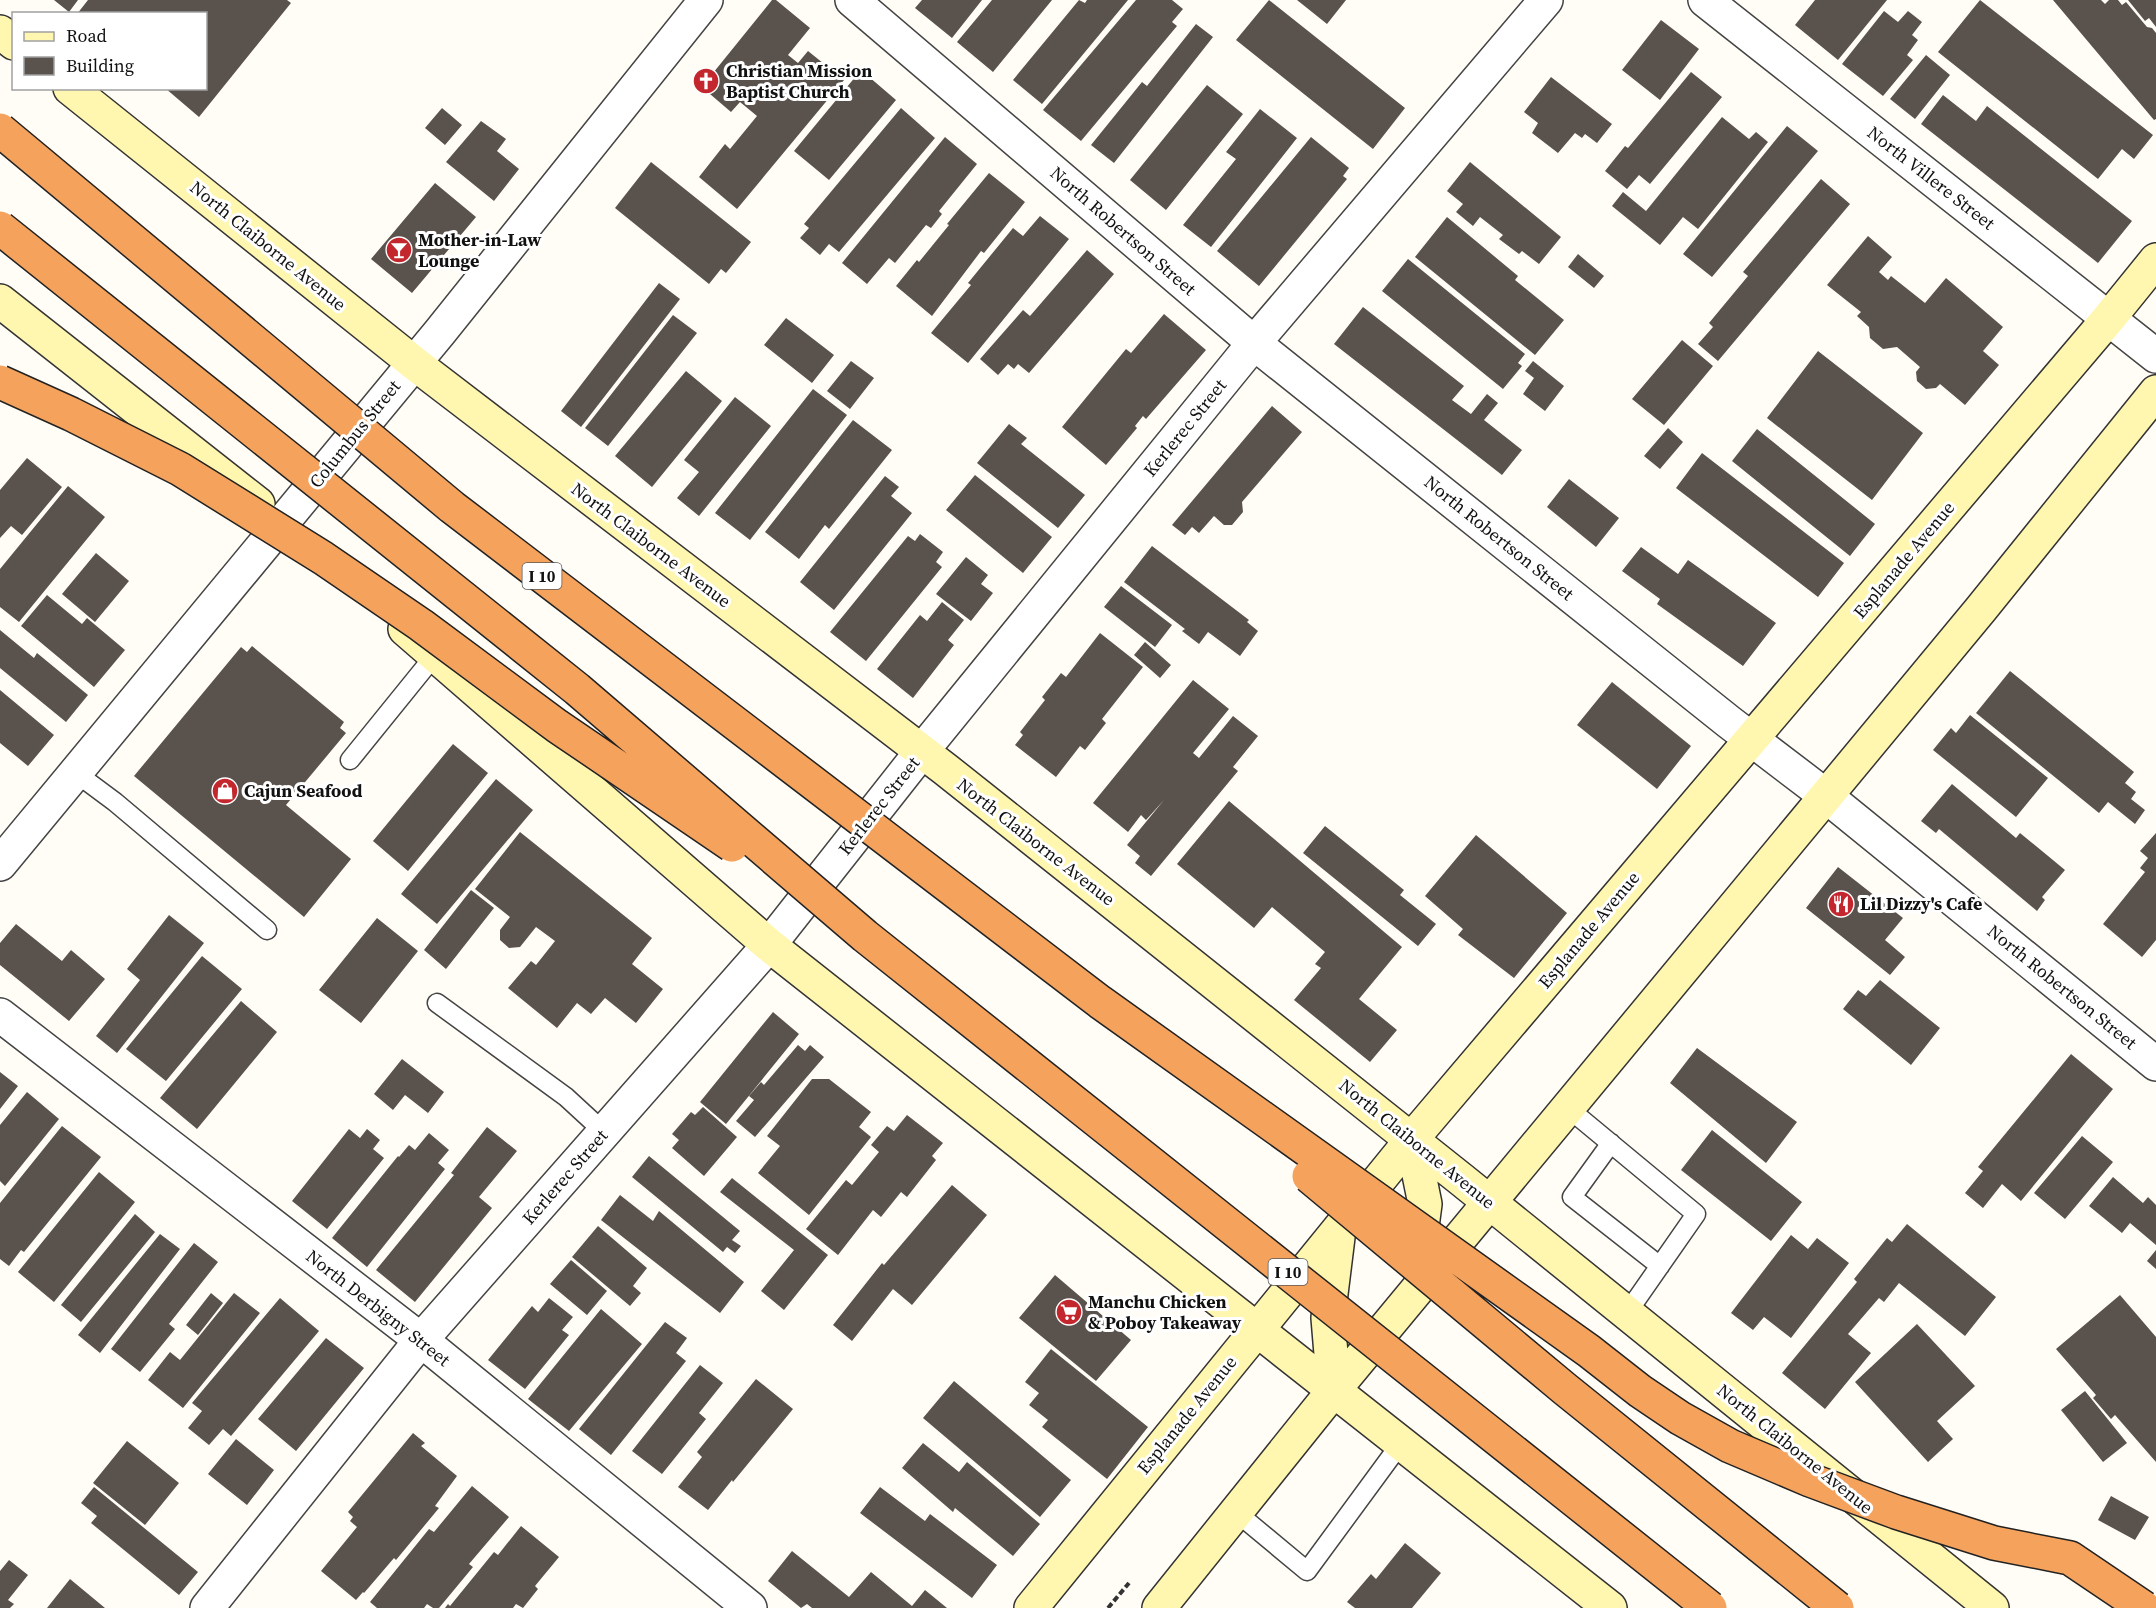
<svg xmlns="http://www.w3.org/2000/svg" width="2156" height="1608" font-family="'Source Serif 4',serif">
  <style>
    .building { fill: #5a524d }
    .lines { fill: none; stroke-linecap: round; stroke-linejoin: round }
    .lane-casing { stroke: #444; stroke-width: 21 }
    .street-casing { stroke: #444; stroke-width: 36 }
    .secondary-casing { stroke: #333; stroke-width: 36 }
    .path { stroke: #333; stroke-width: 4; stroke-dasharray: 6 3; stroke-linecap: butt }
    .lane { stroke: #fff; stroke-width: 18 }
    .street { stroke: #fff; stroke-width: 33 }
    .secondary { stroke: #fff6b0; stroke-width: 33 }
    .highway-bridge-casing { stroke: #222; stroke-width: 36; stroke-linecap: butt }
    .highway-bridge { stroke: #f5a25d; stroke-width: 33 }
    .labels { text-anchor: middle; stroke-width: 6; stroke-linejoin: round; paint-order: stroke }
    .shield { fill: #fff; stroke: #585858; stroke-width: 1.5 }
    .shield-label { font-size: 16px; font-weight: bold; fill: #111 }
    .poi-label { font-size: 18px; font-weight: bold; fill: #111; stroke: #fff; text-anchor: start }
    .street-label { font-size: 18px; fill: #111; stroke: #fff }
  </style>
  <rect width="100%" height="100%" fill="#fffdf5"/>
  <path class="building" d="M54,0H78L69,12Z
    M88,0H287L291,3L199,117L165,88H206V14H77Z
    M772,0H776L810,28L788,55L798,63L808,51L844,80L737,209L699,177L725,144L730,149L757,116L740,102L731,112L710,94L717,84L709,78Z
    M922,0H982L952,38L915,8Z
    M992,0H1052L993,72L957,42Z
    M1079,0L1085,3L1087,0H1128L1042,104L1013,80Z
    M1136,0H1172L1183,9L1172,22L1177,26L1081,141L1043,110Z
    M1269,0L1405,108L1373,149L1236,40Z
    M1297,0H1346L1327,24Z
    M1815,0H1887L1838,60L1795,25Z
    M1980,0L2153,135L2134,159L2122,149L2098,179L1938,52Z
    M2053,0H2101L2105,4L2109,0H2118L2122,5L2126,2L2147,27L2152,28L2156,33V119L2154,120Z
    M2128,0H2156V27L2149,18L2145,21Z
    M1884,11L1898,22L1908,11L1922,22L1912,35L1918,40L1907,55L1913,60L1883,96L1842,64Z
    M1661,20L1699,49L1660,100L1622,70Z
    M1196,24L1213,37L1114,163L1091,145L1142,82L1147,86Z
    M1926,55L1950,75L1915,119L1890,99Z
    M861,70L896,100L829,180L794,151Z
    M1691,72L1722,97L1650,184L1639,175L1627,189L1605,171L1625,146L1628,148Z
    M1551,77L1612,124L1597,143L1585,134L1582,138L1575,133L1558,153L1532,133L1538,123L1524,112Z
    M1207,85L1243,114L1166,210L1130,180Z
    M1943,95L1976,121L1987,106L2132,221L2098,263L1921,124Z
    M442,108L462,125L445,145L425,128Z
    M901,108L935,138L839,252L829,244L820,255L800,238L809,228L804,224Z
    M1260,109L1297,138L1211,247L1183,225L1236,159L1226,152Z
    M1722,117L1749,139L1756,132L1768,142L1698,229L1683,217L1660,245L1612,206L1623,192L1646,211Z
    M481,121L506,139L497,151L519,169L494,201L446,162Z
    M1787,126L1818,151L1712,277L1683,254Z
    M945,137L977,164L939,211L942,214L931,228L926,225L895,263L889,258L867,284L842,263Z
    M1311,137L1349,168L1343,176L1347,179L1259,286L1217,251Z
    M651,162L751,242L726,273L721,269L709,284L615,208Z
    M1470,162L1561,237L1539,264L1522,251L1519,254L1499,239L1503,235L1480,217L1473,226L1456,212L1463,204L1447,191Z
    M989,173L1025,202L984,253L981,251L932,316L896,286L917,260L919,262L949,225L947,224Z
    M1821,179L1850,204L1718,361L1698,344L1713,327L1709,323L1748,276L1743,272Z
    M435,183L476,217L412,293L371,259Z
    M1040,216L1069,239L968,363L931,333L971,285L968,283L1013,228L1023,236Z
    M1447,217L1518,276L1515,280L1564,320L1535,355L1415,257Z
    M1868,236L1892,257L1879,272L1888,280L1891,276L1925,303L1946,278L2003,327L1983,351L1999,365L1965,405L1940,384L1936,388L1926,389L1917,381L1916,372L1920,367L1897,347L1883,349L1870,338L1869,327L1857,316L1861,312L1827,285Z
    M1087,250L1114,274L1029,373L1018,364L1014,369L1008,364L998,375L980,359L1023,310L1030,316Z
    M1578,254L1604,276L1594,288L1568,267Z
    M1408,259L1525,354L1518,363L1522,366L1503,389L1382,291Z
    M659,283L680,299L581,427L561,411Z
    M1363,307L1464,386L1452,400L1471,414L1487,394L1498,403L1484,420L1522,450L1502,475L1334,344Z
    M1164,314L1206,350L1146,419L1143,416L1135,426L1137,428L1106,465L1062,427L1126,349L1131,353Z
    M673,315L697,333L608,446L585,428Z
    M786,318L834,355L812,383L764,345Z
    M1682,340L1713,366L1664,425L1632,399Z
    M1818,351L1923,433L1872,500L1767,418Z
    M851,361L874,378L850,409L827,391Z
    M1533,361L1564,386L1545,411L1523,394L1534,378L1525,371Z
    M686,371L722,401L652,487L615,456Z
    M813,389L847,415L750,540L715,513Z
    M735,397L771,426L699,516L677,498L699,472L684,460Z
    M1272,406L1302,432L1242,502L1243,512L1232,525H1224L1214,516L1199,533L1192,527L1185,535L1172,525Z
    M853,420L892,450L829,529L825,525L799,559L765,532Z
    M1009,424L1027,438L1021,444L1085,495L1058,528L977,463Z
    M1668,428L1683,442L1660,469L1644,456Z
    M1757,429L1875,524L1850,556L1732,461Z
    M1702,453L1844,563L1818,597L1676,488Z
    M27,458L62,487L22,535L11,526L0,538V490Z
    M975,475L1052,537L1023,573L946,510Z
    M885,476L899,487L891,496L912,513L834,610L800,582Z
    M1569,479L1619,518L1596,547L1547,507Z
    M68,486L105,517L19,622L0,607V569Z
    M920,534L943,552L936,562L942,567L866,661L830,632L908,536L915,541Z
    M1152,546L1249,620L1247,622L1258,631L1240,656L1208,632L1199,644L1182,631L1185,629L1124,582Z
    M1641,547L1678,574L1688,560L1776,623L1743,666L1657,604L1660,599L1622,571Z
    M96,553L129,581L95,622L62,594Z
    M966,557L988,575L981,584L993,593L971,621L936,594Z
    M1121,586L1172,625L1155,647L1104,607Z
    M47,595L82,624L87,618L125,650L94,687L21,626Z
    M942,602L964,620L948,640L954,645L913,698L877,669L920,615L927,621Z
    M0,630L34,658L37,653L88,695L66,722L0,668Z
    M1100,633L1143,667L1102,719L1106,723L1085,750L1080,746L1056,777L1015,745L1023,735L1020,732L1045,700L1042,697L1061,673L1066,677Z
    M1145,642L1171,665L1160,678L1134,655Z
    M252,646L344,722L340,728L346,733L286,805L351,859L304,917L134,776L241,647L247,652Z
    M2010,671L2134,772L2125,783L2136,792L2131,799L2145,810L2135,824L2108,802L2099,813L1976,713Z
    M1193,680L1229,709L1193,753L1199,758L1233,716L1258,736L1233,767L1238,771L1151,876L1135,863L1140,856L1127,845L1164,800L1146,820L1141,815L1128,832L1093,803Z
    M1612,682L1691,746L1657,789L1577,725Z
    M0,690L54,735L28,766L0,743Z
    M1970,715L2048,778L2016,817L1933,750L1951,728L1956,733Z
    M453,744L488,773L408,871L373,841Z
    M496,779L533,810L437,924L401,894Z
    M1952,784L2016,838L2020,833L2065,870L2042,897L2045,900L2037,911L1939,829L1936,833L1921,821Z
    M1229,801L1402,947L1359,999L1397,1030L1370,1062L1294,1000L1321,968L1315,964L1325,952L1272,907L1254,928L1177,864Z
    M1325,826L1404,890L1400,895L1436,924L1418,946L1303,853Z
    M520,832L652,938L632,964L663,989L636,1023L605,998L591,1014L577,1003L557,1028L508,988L531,961L536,965L555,941L536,927L520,947L509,948L500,940V930L510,917L475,889Z
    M2156,833V940L2142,957L2103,924L2145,872L2140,868L2148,858L2140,851Z
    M1476,835L1567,913L1514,978L1458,935L1463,929L1425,896Z
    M1838,867L1903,918L1885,940L1905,957L1890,975L1806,908Z
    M471,890L494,908L446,969L424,950Z
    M169,915L204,943L117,1053L96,1036L140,980L127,969Z
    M377,918L418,951L361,1023L319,990Z
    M16,924L62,961L71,950L105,979L69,1021L0,965V943Z
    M202,956L242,989L166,1081L126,1049Z
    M1880,980L1940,1028L1911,1065L1843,1009L1858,990L1866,996Z
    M241,1001L277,1032L197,1129L160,1098Z
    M773,1012L799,1034L726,1124L700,1102Z
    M798,1045L805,1051L810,1045L824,1057L755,1137L736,1121L754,1100L749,1096L761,1082L764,1085Z
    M1697,1048L1797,1122L1766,1163L1670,1083Z
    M2071,1054L2113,1089L2021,1201L2002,1184L1983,1208L1965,1193L1983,1171L1978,1167Z
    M402,1059L444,1092L428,1113L405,1095L393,1110L374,1094Z
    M0,1072L18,1086L0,1109Z
    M812,1079H829L871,1112L859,1127L871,1137L809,1215L758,1173L780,1146L767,1136Z
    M27,1092L59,1119L5,1186L0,1181V1125Z
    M703,1107L737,1137L704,1176L672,1148L679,1140L672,1134L691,1112L695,1115Z
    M907,1115L943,1143L932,1156L936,1160L907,1197L901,1192L881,1217L873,1210L838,1255L806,1229L846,1180L852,1185L879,1152L871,1145L887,1126L894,1131Z
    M62,1126L101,1157L24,1252L21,1250L9,1266L0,1259V1203Z
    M487,1127L517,1151L479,1197L492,1208L415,1302L376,1270L454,1175L451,1173Z
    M349,1129L360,1138L367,1129L380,1140L373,1149L384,1158L327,1229L292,1201Z
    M1712,1130L1802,1202L1771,1241L1681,1170Z
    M429,1133L449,1150L438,1163L445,1169L367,1267L332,1238L398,1156L399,1157L409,1145L415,1150Z
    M2082,1136L2113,1162L2065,1219L2034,1193Z
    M649,1156L740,1231L732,1240L741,1246L735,1253L727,1247L723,1252L632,1177Z
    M99,1172L135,1202L54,1302L18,1272Z
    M2113,1177L2143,1203L2148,1197L2156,1205V1245L2130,1223L2122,1233L2089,1206Z
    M732,1178L828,1255L784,1310L761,1291L794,1250L720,1192Z
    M952,1185L987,1215L912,1305L893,1289L852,1341L833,1325L882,1263L884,1265Z
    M620,1195L653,1221L659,1211L744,1282L720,1313L601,1220Z
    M135,1214L155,1232L81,1322L61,1305Z
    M1907,1224L1996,1297L1965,1336L1899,1283L1884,1302L1879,1298L1848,1334L1871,1353L1825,1409L1782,1373L1857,1282L1854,1279L1887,1238L1892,1242Z
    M598,1226L647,1268L633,1286L641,1293L630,1306L572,1257Z
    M160,1234L180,1249L100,1353L78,1335Z
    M1791,1235L1808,1249L1817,1238L1849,1263L1791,1338L1764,1317L1753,1330L1731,1313Z
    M194,1243L218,1262L169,1324L175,1329L140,1372L111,1349Z
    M2156,1250V1269L2147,1261Z
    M571,1260L607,1291L587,1315L550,1284Z
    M1055,1275L1131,1340L1096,1381L1019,1318Z
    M211,1293L223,1303L198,1335L186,1325Z
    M234,1293L260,1313L183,1408L148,1380L170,1352L180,1360Z
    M2120,1295L2156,1337V1462L2115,1415L2111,1419L2093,1398L2096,1395L2056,1349Z
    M280,1298L319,1331L231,1436L223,1429L209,1445L188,1428L202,1411L192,1403Z
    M549,1298L573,1317L562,1330L569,1335L525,1389L488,1360L532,1306L538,1312Z
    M601,1309L642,1344L569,1431L528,1399Z
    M665,1322L687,1338L676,1353L686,1361L611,1455L579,1429Z
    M1917,1324L1975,1386L1937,1421L1953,1439L1928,1462L1855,1382Z
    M326,1338L364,1368L296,1451L258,1419Z
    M1051,1349L1148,1427L1107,1479L1042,1427L1048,1420L1029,1405L1039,1393L1025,1382Z
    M700,1365L723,1383L699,1413L706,1419L662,1474L632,1451Z
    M756,1379L793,1409L733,1482L732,1480L708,1510L678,1487L702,1457L697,1452Z
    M954,1381L1071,1480L1040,1517L923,1418Z
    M2085,1391L2127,1443L2103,1462L2061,1410Z
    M413,1433L425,1443L421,1446L457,1476L435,1506L439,1508L396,1560L394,1558L364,1593L363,1592L356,1600L321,1571L357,1527L350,1521L353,1517L348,1512Z
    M236,1439L274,1470L247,1505L208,1474Z
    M127,1441L179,1483L145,1525L93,1483Z
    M923,1443L959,1472L967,1462L1040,1524L1013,1556L955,1508L953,1512L902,1468Z
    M472,1486L509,1517L469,1564L473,1567L439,1608H433L427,1604L424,1608H377L370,1602L429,1529L434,1532Z
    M94,1487L198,1572L179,1595L91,1523L97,1516L81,1503Z
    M880,1487L925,1521L930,1514L997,1565L972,1598L860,1513Z
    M2111,1496L2149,1517L2135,1540L2098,1520Z
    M521,1526L559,1557L535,1586L538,1589L523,1608L516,1604L513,1608H445L448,1604L450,1606L494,1552L498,1555Z
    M1405,1543L1441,1573L1412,1608H1355L1347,1602L1371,1574L1376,1579Z
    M792,1551L849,1597L871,1572L912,1606L925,1590L947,1608H812L807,1604L801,1608L768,1581Z
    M9,1560L28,1575L8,1600L14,1604L10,1608H0V1571Z
    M70,1579L105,1608H47Z"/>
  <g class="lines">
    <defs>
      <path id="lane" d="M350,760L435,655
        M76,773L115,802L267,930
        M437,1003L566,1097L604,1132
        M1568,1108L1696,1214L1627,1313
        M1611,1143L1572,1197L1660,1266
        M1236,1512L1307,1571L1401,1443"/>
      <path id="street" d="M852,0L1254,343L1729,722L1826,796L2156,1064
        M1705,0L2156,356
        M0,864L440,332L706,0
        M0,1015L421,1340L750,1608
        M207,1608L421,1340L769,945L922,751L1254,343L1546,0"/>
      <path id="secondary" d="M0,32L14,43
        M70,88L414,363L945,769L1462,1180L1992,1608
        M0,301L258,504
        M405,629L769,945L1610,1608
        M1412,1140L1425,1204L1418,1257
        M1334,1390L1328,1318L1339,1229
        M1031,1608L1422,1127L2109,318L2156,260
        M1159,1608L1334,1390L1981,609L2156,392"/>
    </defs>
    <use href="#lane" class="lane-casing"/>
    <use href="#street" class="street-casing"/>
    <use href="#secondary" class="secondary-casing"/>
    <path class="path" d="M1108,1608L1129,1583"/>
    <use href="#lane" class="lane"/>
    <use href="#street" class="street"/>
    <use href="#secondary" class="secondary"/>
    <defs>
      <path id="highway-bridge" d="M0,130L452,507L1100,1002L1589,1351L1640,1391L1680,1418L1730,1446L1810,1480L1896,1512L1994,1543L2070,1558L2144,1608
        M0,228L577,689L865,936L1710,1608
        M0,382L71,414L180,469L323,558L421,625L557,726L732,845
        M1309,1176L1565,1389L1837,1608"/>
    </defs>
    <use href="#highway-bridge" class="highway-bridge-casing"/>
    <use href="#highway-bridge" class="highway-bridge"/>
  </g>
  <defs>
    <symbol id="church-disc" viewBox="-11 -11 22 22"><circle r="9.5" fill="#c4262e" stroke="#fff"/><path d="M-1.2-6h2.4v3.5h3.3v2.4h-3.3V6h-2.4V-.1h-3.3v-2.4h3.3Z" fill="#fff"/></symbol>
    <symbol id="bar-disc" viewBox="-11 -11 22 22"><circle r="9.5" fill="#c4262e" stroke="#fff"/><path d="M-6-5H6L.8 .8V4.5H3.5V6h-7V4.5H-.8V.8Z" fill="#fff"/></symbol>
    <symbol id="shop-disc" viewBox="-11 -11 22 22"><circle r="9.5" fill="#c4262e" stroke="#fff"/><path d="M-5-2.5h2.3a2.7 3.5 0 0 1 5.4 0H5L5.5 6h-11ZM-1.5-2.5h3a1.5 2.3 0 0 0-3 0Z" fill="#fff"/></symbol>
    <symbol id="restaurant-disc" viewBox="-11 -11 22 22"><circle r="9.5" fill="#c4262e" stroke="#fff"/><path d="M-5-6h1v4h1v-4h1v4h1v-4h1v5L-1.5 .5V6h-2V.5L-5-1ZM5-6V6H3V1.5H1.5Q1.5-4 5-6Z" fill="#fff"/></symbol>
    <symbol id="supermarket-disc" viewBox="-11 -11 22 22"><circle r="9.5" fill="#c4262e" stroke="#fff"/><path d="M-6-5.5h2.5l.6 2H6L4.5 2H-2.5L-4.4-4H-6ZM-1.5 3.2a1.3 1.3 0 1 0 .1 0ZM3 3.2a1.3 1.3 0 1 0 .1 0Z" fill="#fff"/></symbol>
  </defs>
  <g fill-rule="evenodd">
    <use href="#church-disc" x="691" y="66" width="30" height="30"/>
    <use href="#bar-disc" x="384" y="235" width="30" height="30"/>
    <use href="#shop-disc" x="210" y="776" width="30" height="30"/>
    <use href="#restaurant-disc" x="1826" y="889" width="30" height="30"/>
    <use href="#supermarket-disc" x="1054" y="1297" width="30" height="30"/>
  </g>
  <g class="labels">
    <g class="shield">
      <rect x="522.5" y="563" width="39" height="26" rx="4.5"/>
      <rect x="1268.5" y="1259" width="39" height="26" rx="4.5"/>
    </g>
    <g class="shield-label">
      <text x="542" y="582">I 10</text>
      <text x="1288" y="1278">I 10</text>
    </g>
    <g class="poi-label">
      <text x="726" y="77">Christian Mission<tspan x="726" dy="21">Baptist Church</tspan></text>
      <text x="418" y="246">Mother-in-Law<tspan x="418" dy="21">Lounge</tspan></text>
      <text x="244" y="797">Cajun Seafood</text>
      <text x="1860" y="910">Lil Dizzy's Cafe</text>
      <text x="1088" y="1308">Manchu Chicken<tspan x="1088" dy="21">&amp; Poboy Takeaway</tspan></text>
    </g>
    <g class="street-label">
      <text transform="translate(1931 178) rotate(38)" y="6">North Villere Street</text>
      <text transform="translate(1123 231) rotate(41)" y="6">North Robertson Street</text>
      <text transform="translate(268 246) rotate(39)" y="6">North Claiborne Avenue</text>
      <text transform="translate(1185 428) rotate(-51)" y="6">Kerlerec Street</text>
      <text transform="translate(355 434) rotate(-51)" y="6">Columbus Street</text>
      <text transform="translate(1499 538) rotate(39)" y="6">North Robertson Street</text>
      <text transform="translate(651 545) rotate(37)" y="6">North Claiborne Avenue</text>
      <text transform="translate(1904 560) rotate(-50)" y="6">Esplanade Avenue</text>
      <text transform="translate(879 806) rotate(-52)" y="6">Kerlerec Street</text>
      <text transform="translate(1036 842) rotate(38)" y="6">North Claiborne Avenue</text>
      <text transform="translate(1589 930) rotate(-50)" y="6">Esplanade Avenue</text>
      <text transform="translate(2062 987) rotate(39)" y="6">North Robertson Street</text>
      <text transform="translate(1417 1144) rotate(39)" y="6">North Claiborne Avenue</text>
      <text transform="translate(565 1177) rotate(-49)" y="6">Kerlerec Street</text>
      <text transform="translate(378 1308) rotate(38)" y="6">North Derbigny Street</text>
      <text transform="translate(1187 1415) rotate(-51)" y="6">Esplanade Avenue</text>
      <text transform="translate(1795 1449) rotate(39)" y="6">North Claiborne Avenue</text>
    </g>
  </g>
  <rect x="12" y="12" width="195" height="78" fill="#ffffff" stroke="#a0a0a0" stroke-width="1.5"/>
  <rect x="24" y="32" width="30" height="9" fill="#fff6b0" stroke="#a0a0a0" stroke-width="1.5"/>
  <text x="66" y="42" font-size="18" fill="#111111">Road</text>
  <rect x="24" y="57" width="30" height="18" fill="#5a524d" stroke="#a0a0a0" stroke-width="1.5"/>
  <text x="66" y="72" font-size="18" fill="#111111">Building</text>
</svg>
